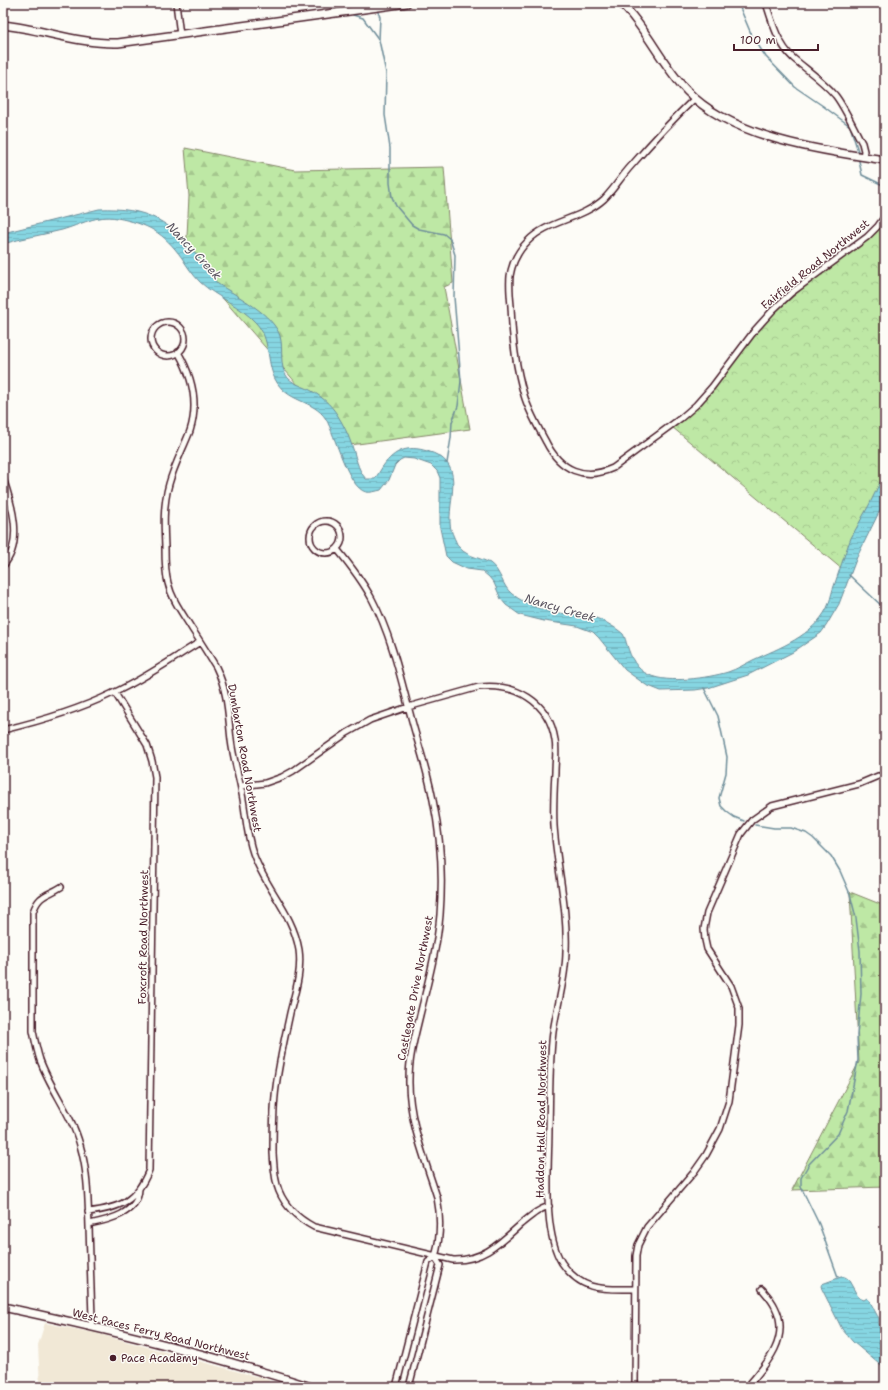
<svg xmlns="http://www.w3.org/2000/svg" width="888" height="1390" font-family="'Shantell Sans',sans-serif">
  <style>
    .built { fill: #f1e8d6 }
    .forest { fill: url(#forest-firs); stroke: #848468 }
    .park { fill: url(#park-crowns); stroke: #848468 }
    .water { fill: url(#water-rules); stroke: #6e8d99 }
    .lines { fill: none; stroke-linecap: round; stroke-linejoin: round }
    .stream { stroke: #6e8d99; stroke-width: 1.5 }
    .street-casing { stroke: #4a1f2b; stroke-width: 8 }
    .secondary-casing { stroke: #4a1f2b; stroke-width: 10 }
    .street { stroke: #fdfcf7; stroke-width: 5 }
    .secondary { stroke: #fdfcf7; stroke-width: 7 }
    .poi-dot { fill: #4a1f2b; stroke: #fdfcf7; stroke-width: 1.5 }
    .labels { text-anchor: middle; stroke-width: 3; stroke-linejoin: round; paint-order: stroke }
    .street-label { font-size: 11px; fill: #4a1f2b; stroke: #fdfcf7 }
    .poi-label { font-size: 11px; fill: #4a1f2b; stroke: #fdfcf7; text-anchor: start }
    .water-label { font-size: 12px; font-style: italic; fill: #5c5662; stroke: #fdfcf7 }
  </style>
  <defs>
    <pattern id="forest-firs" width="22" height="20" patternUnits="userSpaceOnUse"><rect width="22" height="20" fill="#bee8a5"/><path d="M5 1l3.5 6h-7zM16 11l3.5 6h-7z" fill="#a5c78e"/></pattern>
    <pattern id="park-crowns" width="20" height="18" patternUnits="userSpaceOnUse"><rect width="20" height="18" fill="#bee8a5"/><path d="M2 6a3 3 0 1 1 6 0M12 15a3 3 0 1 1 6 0" fill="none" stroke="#a5c78e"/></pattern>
    <pattern id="water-rules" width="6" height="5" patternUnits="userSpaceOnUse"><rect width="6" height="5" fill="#86d6e2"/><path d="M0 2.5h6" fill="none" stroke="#75b7c2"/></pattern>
  </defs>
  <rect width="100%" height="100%" fill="#fdfcf7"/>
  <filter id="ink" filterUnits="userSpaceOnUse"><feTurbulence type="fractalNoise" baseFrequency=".025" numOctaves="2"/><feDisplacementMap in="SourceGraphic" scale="8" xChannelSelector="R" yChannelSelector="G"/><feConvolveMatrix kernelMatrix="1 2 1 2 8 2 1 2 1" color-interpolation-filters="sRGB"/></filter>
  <g filter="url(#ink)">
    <path class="built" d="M45,1323L95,1333L269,1380V1387H40L38,1345Z"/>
    <path class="forest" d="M185,148L295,170L444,167L453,283L444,287L470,429L350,445L186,256L189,196Z
      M850,892L885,906V1187L792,1190L859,1062Z"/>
    <path class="park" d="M885,220V478L849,575L672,427L710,393L751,333L795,295L842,251Z"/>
    <path class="water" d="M99,209C146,207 172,221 200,259C206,267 211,276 218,284C237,296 273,314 280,336C284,350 278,366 288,378C293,383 299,385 306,388C319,394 331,404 338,416C343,424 348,434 351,443C356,456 357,469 366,479H375C378,475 380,470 383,466C395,450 408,445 427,451C466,462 449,494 450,522C450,530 454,537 457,544C463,556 479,557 490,563C501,571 502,586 512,594C525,604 543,611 558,613C575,615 592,614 607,623C612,626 619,630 623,634C625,637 626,642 627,645C631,658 636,669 649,675C668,684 708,678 728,672C737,669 745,664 753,660C779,648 813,636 827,608C830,602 831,595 833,589C839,572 844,555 851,538C855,530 860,522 864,514C872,501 877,487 885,473V500L857,557L839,604L826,626L821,633L793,652L748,675L708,688L695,690L661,691L646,685L625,670L599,638L593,632L577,626L544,621L520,615L506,605L501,599L494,583L489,577L482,571L467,569L452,562L446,556L440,528V478L437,471L431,465L414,459L404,458L400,460L395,465L389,480L381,490C376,491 371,493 366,492C348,488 335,435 326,419C313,399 287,403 275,379C266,361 271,339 256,323C240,305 217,298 200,282C193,275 187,266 182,258C163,232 148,224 117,218C97,214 80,225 62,230C42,235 22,238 3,244V233Z
      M841,1277H845L848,1279L857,1295L859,1298L864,1300L867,1298C873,1305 874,1311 879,1318C878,1324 880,1331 885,1335V1369L853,1342L842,1329L822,1289L821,1286L822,1284Z"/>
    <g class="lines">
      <path class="stream" d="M333,3L339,5
        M738,3L752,36L766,57L795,87L823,106L850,126L858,151
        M378,12L380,17L379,40L386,73L385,115L390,148V183L392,197L396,206L412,225L419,229L444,234L450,239L455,255L454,297L461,381L458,406L452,422L451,438L447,463H445
        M353,15L363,18L379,40
        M859,161L862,175L885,186
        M849,575L885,609
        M704,688L718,716L727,757L726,773L719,798L721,806L727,812L734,817L744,821
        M755,825L774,828H791L806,833L813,838L831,856L840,871L850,894L856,918L860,951L861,994L857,1035L858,1060L848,1111L838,1134L809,1164L801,1178V1187L819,1224L838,1277"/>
      <defs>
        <path id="street" d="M176,3L180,35
          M766,3C772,22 778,44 793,58C807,70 823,81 835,95C844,106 855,130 862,143L864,151L863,157
          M695,98C672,120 651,143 631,166C621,177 614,189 604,199C581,220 548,220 528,241C519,250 512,263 510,276C509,286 510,296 511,306C512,335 516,368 524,395C529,412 538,427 546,442C560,470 584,481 613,468L681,418L696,405L712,387L755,330L773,310L791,293L867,237L878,226L885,216
          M151 339a17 17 0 1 1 34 0a17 17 0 1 1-34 0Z
          M178,352C192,376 199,403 190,431C183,449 174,466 169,484C163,505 164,526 165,547C165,559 165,572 168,583C172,600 183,614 192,629C200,641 208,654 216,667C228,692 228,714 231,740C233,758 239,776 242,794C246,813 246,833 253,853C265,888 293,913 299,950C302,971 295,993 290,1013C285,1037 279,1062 276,1087C273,1109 273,1131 273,1153C274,1166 274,1179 279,1191C286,1208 299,1219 314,1227L453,1260C483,1261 500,1243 521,1224C531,1216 537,1210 549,1206
          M3,478C12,504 24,543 3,566
          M310 537a16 16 0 1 1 32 0a16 16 0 1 1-32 0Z
          M337,549C350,565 362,580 372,599C392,637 401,680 412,721C419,747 428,773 433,800C441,838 443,876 440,915C437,949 428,982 420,1015C415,1036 409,1057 409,1079C408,1119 425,1159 437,1197C441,1218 441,1236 435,1257L428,1262L396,1387
          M3,730C41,721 78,710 113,693C144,679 172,659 200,642
          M241,786L265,783L282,777L293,771L347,733L370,720L408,707L479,687C515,683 549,701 555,740C557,751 555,762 555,772C554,790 553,808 554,826C557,868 568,909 566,951C566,979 557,1005 553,1032C549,1064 550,1096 549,1129C549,1165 542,1232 562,1263C582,1292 603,1289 635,1289
          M61,887C47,896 39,894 33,912V1031C35,1041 37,1051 40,1060C51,1090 72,1115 80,1145C88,1172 88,1199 89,1227C90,1257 91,1287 92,1318L91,1326
          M88,1212C120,1208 136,1202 149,1170L155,777L152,761L147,745L115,693
          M89,1224C108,1220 138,1214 139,1189
          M409,1387L440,1265L435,1257
          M635,1387L636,1256L638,1245L647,1227L694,1172L706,1155L720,1129L729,1101L739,1025V1008L731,986L707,949L705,940L704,929L707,913L741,834L752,820L772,806L859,784L878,776
          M747,1387C766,1365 791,1338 775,1307C772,1300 767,1295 762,1289"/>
        <path id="secondary" d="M621,3C647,29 662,65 687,91C732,138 822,151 885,160
          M3,25C42,29 78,44 118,43L407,3
          M3,1307C107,1329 210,1354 311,1387"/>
      </defs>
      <use href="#street" class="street-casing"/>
      <use href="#secondary" class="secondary-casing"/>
      <use href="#street" class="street"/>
      <use href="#secondary" class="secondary"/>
    </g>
  </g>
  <circle class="poi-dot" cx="113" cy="1358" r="4"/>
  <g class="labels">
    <g class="street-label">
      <text transform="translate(815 264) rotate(-39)" y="4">Fairfield Road Northwest</text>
      <text transform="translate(245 758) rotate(80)" y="4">Dumbarton Road Northwest</text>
      <text transform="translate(143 937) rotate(-89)" y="4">Foxcroft Road Northwest</text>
      <text transform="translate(415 988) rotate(-79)" y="4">Castlegate Drive Northwest</text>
      <text transform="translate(541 1119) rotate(-89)" y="4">Haddon Hall Road Northwest</text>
      <text transform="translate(161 1334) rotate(14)" y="4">West Paces Ferry Road Northwest</text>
    </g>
    <g class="poi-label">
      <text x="121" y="1362">Pace Academy</text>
    </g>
    <g class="water-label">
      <text transform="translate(194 251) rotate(47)" y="4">Nancy Creek</text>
      <text transform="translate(560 608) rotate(16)" y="4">Nancy Creek</text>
    </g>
  </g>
  <rect width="888" height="1390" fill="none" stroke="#fdfcf7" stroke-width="16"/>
  <rect x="8" y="8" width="872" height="1374" fill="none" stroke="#4a1f2b" stroke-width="1.5" filter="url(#ink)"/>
  <path d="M734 44v6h84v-6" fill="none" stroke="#4a1f2b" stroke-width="2"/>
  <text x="740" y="44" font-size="12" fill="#4a1f2b" stroke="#fdfcf7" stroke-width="3" paint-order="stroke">100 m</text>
</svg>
